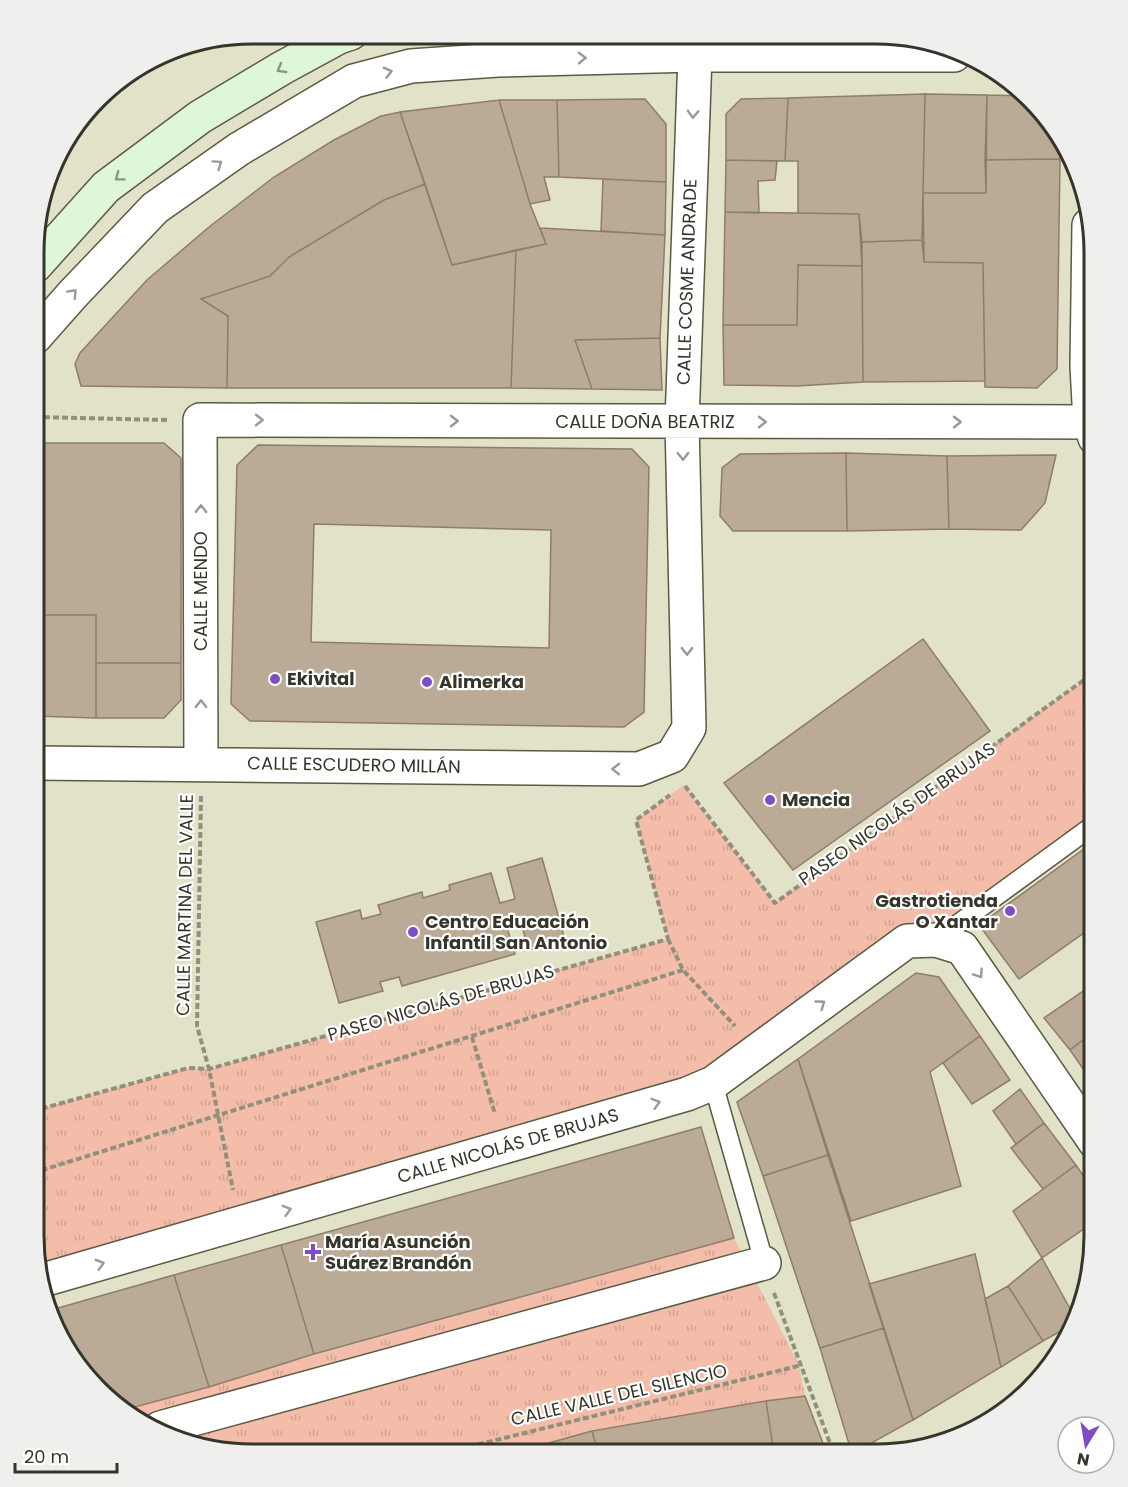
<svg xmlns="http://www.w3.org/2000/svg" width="1128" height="1487" font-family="Poppins,sans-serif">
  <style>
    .park { fill: url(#park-tufts) }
    .building { fill: #bbaa95; stroke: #8d7d69; stroke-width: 1.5; fill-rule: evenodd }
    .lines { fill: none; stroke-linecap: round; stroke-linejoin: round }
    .lane-casing { stroke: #5b5a43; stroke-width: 21 }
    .street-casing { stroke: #5b5a43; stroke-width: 36 }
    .secondary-casing { stroke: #5b5a43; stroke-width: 36 }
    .path { stroke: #90907d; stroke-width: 4; stroke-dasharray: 6 3; stroke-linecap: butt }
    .lane { stroke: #fff; stroke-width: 18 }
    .street { stroke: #fff; stroke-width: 33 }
    .secondary { stroke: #def7d8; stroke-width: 33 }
    .oneway { stroke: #9a9a94 }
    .oneway2 { stroke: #8a9681 }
    .poi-dot { fill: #7e4dc5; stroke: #fff; stroke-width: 2 }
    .labels { text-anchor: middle; stroke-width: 4.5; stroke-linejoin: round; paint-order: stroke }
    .street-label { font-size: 18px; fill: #35352a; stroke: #fff }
    .poi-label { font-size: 18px; font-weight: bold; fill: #35352a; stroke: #fff; text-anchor: start }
    .rim { fill: none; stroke: #35352a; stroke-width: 3 }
  </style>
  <defs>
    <pattern id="park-tufts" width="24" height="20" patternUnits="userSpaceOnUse" patternTransform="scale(1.5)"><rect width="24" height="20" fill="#f3bdaa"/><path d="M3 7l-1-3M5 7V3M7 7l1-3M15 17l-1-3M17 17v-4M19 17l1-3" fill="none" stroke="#d1a392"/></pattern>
  </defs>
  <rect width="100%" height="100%" fill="#e2e2c8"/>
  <path class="park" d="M1095,672V824L713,1083L43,1280L33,1236V1111L188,1068L209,1069L668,939L636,820L684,785L775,903Z
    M734,1238L799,1365L805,1396L592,1431L513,1453L223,1452L130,1417L123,1409Z"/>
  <path class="building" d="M925,94L987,95L986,193H923Z
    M925,94L922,240L862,242L859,214L798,213V161H785L788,98Z
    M987,95L1024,96L1061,140L1060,159L985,160Z
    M788,98L785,161L726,160V114L741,99Z
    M645,99L666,124V182L559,177L557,100Z
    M499,100L530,204L546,244L452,265L400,112Z
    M499,100H557L559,177H544L550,200L530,204Z
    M400,112L425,184L384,200L289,257L270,276L201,299L228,316L227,388L81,386L75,364L80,353L147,280L209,227L274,177L334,140L381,116Z
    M1060,159L1057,369L1037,388L985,387L983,263L924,262L923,193H986L985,160Z
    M726,160L777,161L775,180L758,181L759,213L725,212Z
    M603,179L666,182L665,235L601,231Z
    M425,184L452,265L516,250L511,388H227L228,316L201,299L270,276L289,257L384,200Z
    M725,212L859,214L862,266L798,265L797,325H723Z
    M540,228L665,235L660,338L575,340L592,389L511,388L516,250L546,244Z
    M922,240L924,262L983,263L985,381L863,382L862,242Z
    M798,265L862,266L863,382L797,386L724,385L723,325H797Z
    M660,338L662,390L592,389L575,340Z
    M35,443H164L181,458V663H96V615H34Z
    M258,445L632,449L649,467L644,712L624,727L250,721L231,704L237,465ZM314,524L551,530L549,648L311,642Z
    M846,453L947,456L949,529L847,531Z
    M846,453L847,531H733L720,516L722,468L740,454Z
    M1056,455L1045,503L1021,530L949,529L947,456Z
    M34,615H96V718L34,716Z
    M923,639L990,731L793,870L724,783Z
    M96,663H181V700L164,718H96Z
    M1095,841V925L1019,979L979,925Z
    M542,858L565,940L529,950L520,920L506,924L515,954L402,986L399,977L380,982L383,991L339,1003L316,922L360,910L362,919L381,914L378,905L422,892L423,898L450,890L449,885L491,873L500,903L515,899L507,868Z
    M916,973L939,977L980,1036L930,1072L961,1186L851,1221L798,1059Z
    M1095,983V1031L1070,1050L1044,1018Z
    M1095,1031V1086L1070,1050Z
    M980,1036L1010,1080L972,1104L943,1063Z
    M798,1059L828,1155L763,1176L737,1102Z
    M1020,1089L1044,1123L1016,1144L993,1111Z
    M1044,1123L1076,1165L1043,1189L1011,1148Z
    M701,1127L734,1238L314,1354L281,1245Z
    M828,1155L884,1328L820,1348L763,1176Z
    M1076,1165L1095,1193V1221L1042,1258L1013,1211Z
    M281,1245L314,1354L209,1387L174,1275Z
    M975,1254L1001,1367L913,1420L869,1284Z
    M1042,1258L1073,1314L1068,1327L1043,1341L1008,1286Z
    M174,1275L209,1387L124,1410L56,1332L51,1310Z
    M1008,1286L1043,1341L1001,1367L985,1299Z
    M884,1328L913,1420L852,1454L820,1348Z
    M805,1396L827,1454H774L766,1401Z
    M766,1401L774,1454L598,1453L592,1431Z
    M592,1431L598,1453H513Z"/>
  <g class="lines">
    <defs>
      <path id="lane" d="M936,940L1095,824
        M713,1083L766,1269"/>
      <path id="street" d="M1089,225L1087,366L1090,422L1095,438
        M35,337L73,294L155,208L239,149L354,81L411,66L498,60L695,55H954
        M34,763L639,769L672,756L689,728L682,422L695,55
        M201,763L200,420L1090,422
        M43,1280L687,1094L713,1083L907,941L936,940L962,948L1095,1142
        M160,1428L764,1263"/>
      <path id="secondary" d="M35,266L106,187L200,117L282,68L339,37L351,33"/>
    </defs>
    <use href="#lane" class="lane-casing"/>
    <use href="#street" class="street-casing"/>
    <use href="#secondary" class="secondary-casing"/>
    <path class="path" d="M35,417L167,420
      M685,786L775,903L1095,672
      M201,796L197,1026L209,1069L233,1190
      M668,939L683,970L735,1026
      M472,1037L495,1114
      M33,1111L188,1068L209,1069L668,939L636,820L670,795
      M33,1173L683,970
      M774,1293L834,1454
      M443,1453L802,1365"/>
    <use href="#lane" class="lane"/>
    <use href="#street" class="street"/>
    <use href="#secondary" class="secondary"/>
  </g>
  <defs><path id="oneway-chevron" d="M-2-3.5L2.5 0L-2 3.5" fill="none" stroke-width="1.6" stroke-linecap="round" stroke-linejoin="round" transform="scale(1.5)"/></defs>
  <g class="oneway">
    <use href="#oneway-chevron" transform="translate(582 58) rotate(-1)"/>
    <use href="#oneway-chevron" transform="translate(388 72) rotate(-15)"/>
    <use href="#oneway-chevron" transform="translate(693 114) rotate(92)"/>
    <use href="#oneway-chevron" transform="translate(218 164) rotate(-35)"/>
    <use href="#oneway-chevron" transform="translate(73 293) rotate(-47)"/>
    <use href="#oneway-chevron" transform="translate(259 420)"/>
    <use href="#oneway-chevron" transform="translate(454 421)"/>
    <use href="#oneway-chevron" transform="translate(762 422)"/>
    <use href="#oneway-chevron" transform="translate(957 422)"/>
    <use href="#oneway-chevron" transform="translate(683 456) rotate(89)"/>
    <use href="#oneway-chevron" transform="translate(201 509) rotate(-90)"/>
    <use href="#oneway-chevron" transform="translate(687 651) rotate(89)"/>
    <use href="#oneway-chevron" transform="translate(201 704) rotate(-90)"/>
    <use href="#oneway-chevron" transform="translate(616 769) rotate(-179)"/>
    <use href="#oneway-chevron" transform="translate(979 974) rotate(56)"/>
    <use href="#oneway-chevron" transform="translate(821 1004) rotate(-36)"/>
    <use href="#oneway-chevron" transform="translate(656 1103) rotate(-16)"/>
    <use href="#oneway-chevron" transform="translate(287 1210) rotate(-16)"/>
    <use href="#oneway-chevron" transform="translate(100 1264) rotate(-16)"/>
  </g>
  <g class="oneway2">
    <use href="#oneway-chevron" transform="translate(281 69) rotate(150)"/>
    <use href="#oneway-chevron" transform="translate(119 177) rotate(143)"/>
  </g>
  <g class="poi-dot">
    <circle cx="275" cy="679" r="6"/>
    <circle cx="427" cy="682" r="6"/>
    <circle cx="770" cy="800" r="6"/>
    <circle cx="1010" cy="911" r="6"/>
    <circle cx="413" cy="932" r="6"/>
    <path d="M310 1243h6v6h6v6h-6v6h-6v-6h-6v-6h6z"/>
  </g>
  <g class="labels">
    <g class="street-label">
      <text transform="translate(687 282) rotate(-88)" y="6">CALLE COSME ANDRADE</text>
      <text x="645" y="428">CALLE DOÑA BEATRIZ</text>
      <text transform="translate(201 591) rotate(-90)" y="6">CALLE MENDO</text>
      <text transform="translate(354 765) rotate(1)" y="6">CALLE ESCUDERO MILLÁN</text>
      <text transform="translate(897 814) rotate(-35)" y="6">PASEO NICOLÁS DE BRUJAS</text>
      <text transform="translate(185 905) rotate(-89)" y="6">CALLE MARTINA DEL VALLE</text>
      <text transform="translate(441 1003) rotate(-16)" y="6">PASEO NICOLÁS DE BRUJAS</text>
      <text transform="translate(508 1146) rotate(-16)" y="6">CALLE NICOLÁS DE BRUJAS</text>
      <text transform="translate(619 1395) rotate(-13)" y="6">CALLE VALLE DEL SILENCIO</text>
    </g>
    <g class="poi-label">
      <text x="287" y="685">Ekivital</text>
      <text x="439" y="688">Alimerka</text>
      <text x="782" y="806">Mencia</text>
      <text x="998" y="907" text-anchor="end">Gastrotienda<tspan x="998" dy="21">O Xantar</tspan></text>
      <text x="425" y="928">Centro Educación<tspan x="425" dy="21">Infantil San Antonio</tspan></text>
      <text x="325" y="1248">María Asunción<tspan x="325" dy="21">Suárez Brandón</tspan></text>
    </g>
  </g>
  <path d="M0 0H1128V1487H0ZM252 44H876A208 208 0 0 1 1084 252V1236A208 208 0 0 1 876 1444H252A208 208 0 0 1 44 1236V252A208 208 0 0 1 252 44Z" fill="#efefee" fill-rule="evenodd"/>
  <path class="rim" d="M252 44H876A208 208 0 0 1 1084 252V1236A208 208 0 0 1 876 1444H252A208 208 0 0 1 44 1236V252A208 208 0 0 1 252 44Z"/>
  <g transform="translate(1086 1445) rotate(191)"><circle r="28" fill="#ffffff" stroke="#aeaeaa" stroke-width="1.5"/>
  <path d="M0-4.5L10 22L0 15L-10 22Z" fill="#7e4dc5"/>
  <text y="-9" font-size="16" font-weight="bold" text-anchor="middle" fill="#35352a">N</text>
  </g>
  <path d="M15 1463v9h102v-9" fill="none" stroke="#35352a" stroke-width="3"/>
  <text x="24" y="1463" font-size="18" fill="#35352a" stroke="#ffffff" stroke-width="4.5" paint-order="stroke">20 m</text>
</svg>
